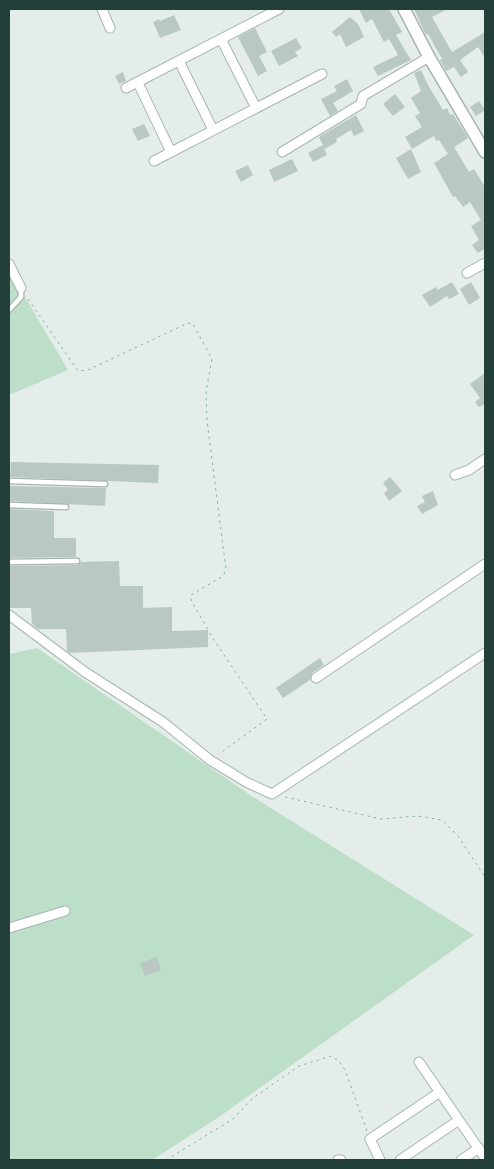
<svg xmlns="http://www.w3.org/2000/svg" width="494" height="1169" font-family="Commissioner,sans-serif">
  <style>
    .green { fill: #bddec8 }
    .building { fill: #b9c8c3 }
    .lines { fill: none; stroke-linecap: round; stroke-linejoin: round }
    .service-casing { stroke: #a6b5b1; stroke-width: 7 }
    .minor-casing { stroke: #a6b5b1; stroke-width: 11 }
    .tertiary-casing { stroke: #a6b5b1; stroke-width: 14 }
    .path { stroke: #85b0a5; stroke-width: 1; stroke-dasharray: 2.5 4; stroke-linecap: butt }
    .service { stroke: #fff; stroke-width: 4.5 }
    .minor { stroke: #fff; stroke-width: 9 }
    .tertiary { stroke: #fff; stroke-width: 11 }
  </style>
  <rect width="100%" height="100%" fill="#e4ede9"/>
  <path class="green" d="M9,270L68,370L9,395Z
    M37,648L250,795L474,935L219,1117L152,1160H9V654Z"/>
  <path class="building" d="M359,9H389L402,32L396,35L411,60L378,76L373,67L398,55L389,39L384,42L372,19L366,23Z
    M414,9H448L432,17L452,52L485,32V58L478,47L460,60L468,72L461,77L454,67L446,71L440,60L442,59L428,34L426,35Z
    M174,15L181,30L160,38L153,22L159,19L160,21Z
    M350,17L358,24L364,37L346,47L340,34L336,37L332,32Z
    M255,28L267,52L259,56L267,71L258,76L238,37Z
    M296,38L302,48L295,52L298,56L279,66L271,51Z
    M421,70L428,85L443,110L447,108L450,115L453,114L468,138L454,147L469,172L474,169L485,187V252L484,249L478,253L472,245L479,240L471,226L481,220L470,202L463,207L455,196L453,197L434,163L448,154L439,140L436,141L434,136L412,149L405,137L422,127L415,116L420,113L411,98L421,91L414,73Z
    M123,72L126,81L119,84L115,76Z
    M347,79L353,91L333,103L338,111L330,116L321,99L337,91L334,86Z
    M395,94L405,107L393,116L383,104Z
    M479,101L485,110L476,116L470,107Z
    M356,115L364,131L354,136L351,130L336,139L337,142L325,149L319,137Z
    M144,124L150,136L138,141L132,129Z
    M323,145L327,155L313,162L308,153Z
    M411,149L421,172L408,179L396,158Z
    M292,159L298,171L274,182L269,170Z
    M248,165L253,175L241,182L235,171Z
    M452,282L459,294L449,299L447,296L430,307L422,295L436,287L438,290Z
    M471,282L480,298L469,305L460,289Z
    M485,373V404L479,407L475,402L480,398L470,384Z
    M11,462L159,465L158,483L10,477Z
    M390,477L402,491L389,501L384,493L388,490L383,483Z
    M9,486L106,488L105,506L9,501Z
    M433,491L438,505L422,514L417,506L425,502L422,496Z
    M9,509L54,511V538H76V557L9,558Z
    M119,561L120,586H143V608L172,607V631L208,630V647L70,653L67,651L66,629H38L32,624L31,608H9V566L77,565L81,562Z
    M320,658L324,665L312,673L310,680L283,698L276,688Z
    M157,957L161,970L145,976L140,963Z"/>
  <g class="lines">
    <defs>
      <path id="service" d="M9,310L21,297V288
        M9,481L105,484
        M9,505L66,507
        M9,562L77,561"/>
      <path id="minor" d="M102,9L110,28
        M221,39L256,108
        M179,61L213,130
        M138,83L171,152
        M126,88L279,9
        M282,152L361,104L363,96L429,57
        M154,161L322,74
        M9,264L21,288
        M467,273L485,263
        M455,475L469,470L485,459
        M9,615L85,672L163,722L210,760L246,782L272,794L485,653
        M316,678L485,564
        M9,928L65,911
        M419,1062L485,1158
        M338,1160H341
        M380,1160L370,1139L440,1092
        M400,1160L459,1120
        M461,1160L479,1148"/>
      <path id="tertiary" d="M404,9L429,57L485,152"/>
    </defs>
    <use href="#service" class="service-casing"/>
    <use href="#minor" class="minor-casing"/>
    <use href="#tertiary" class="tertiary-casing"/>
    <path class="path" d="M28,299L78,371L88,370L188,323L193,324L212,359L206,391L207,421L226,569L223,576L191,595V600L212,637L267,719L219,754
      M285,797L381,819L418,816L442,820L458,836L485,877
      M166,1160L233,1119L253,1098L299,1066L331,1056L339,1061L345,1070L367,1131"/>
    <use href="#service" class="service"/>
    <use href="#minor" class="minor"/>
    <use href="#tertiary" class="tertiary"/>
  </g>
  <rect width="494" height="1169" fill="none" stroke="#233f39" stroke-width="20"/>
</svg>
